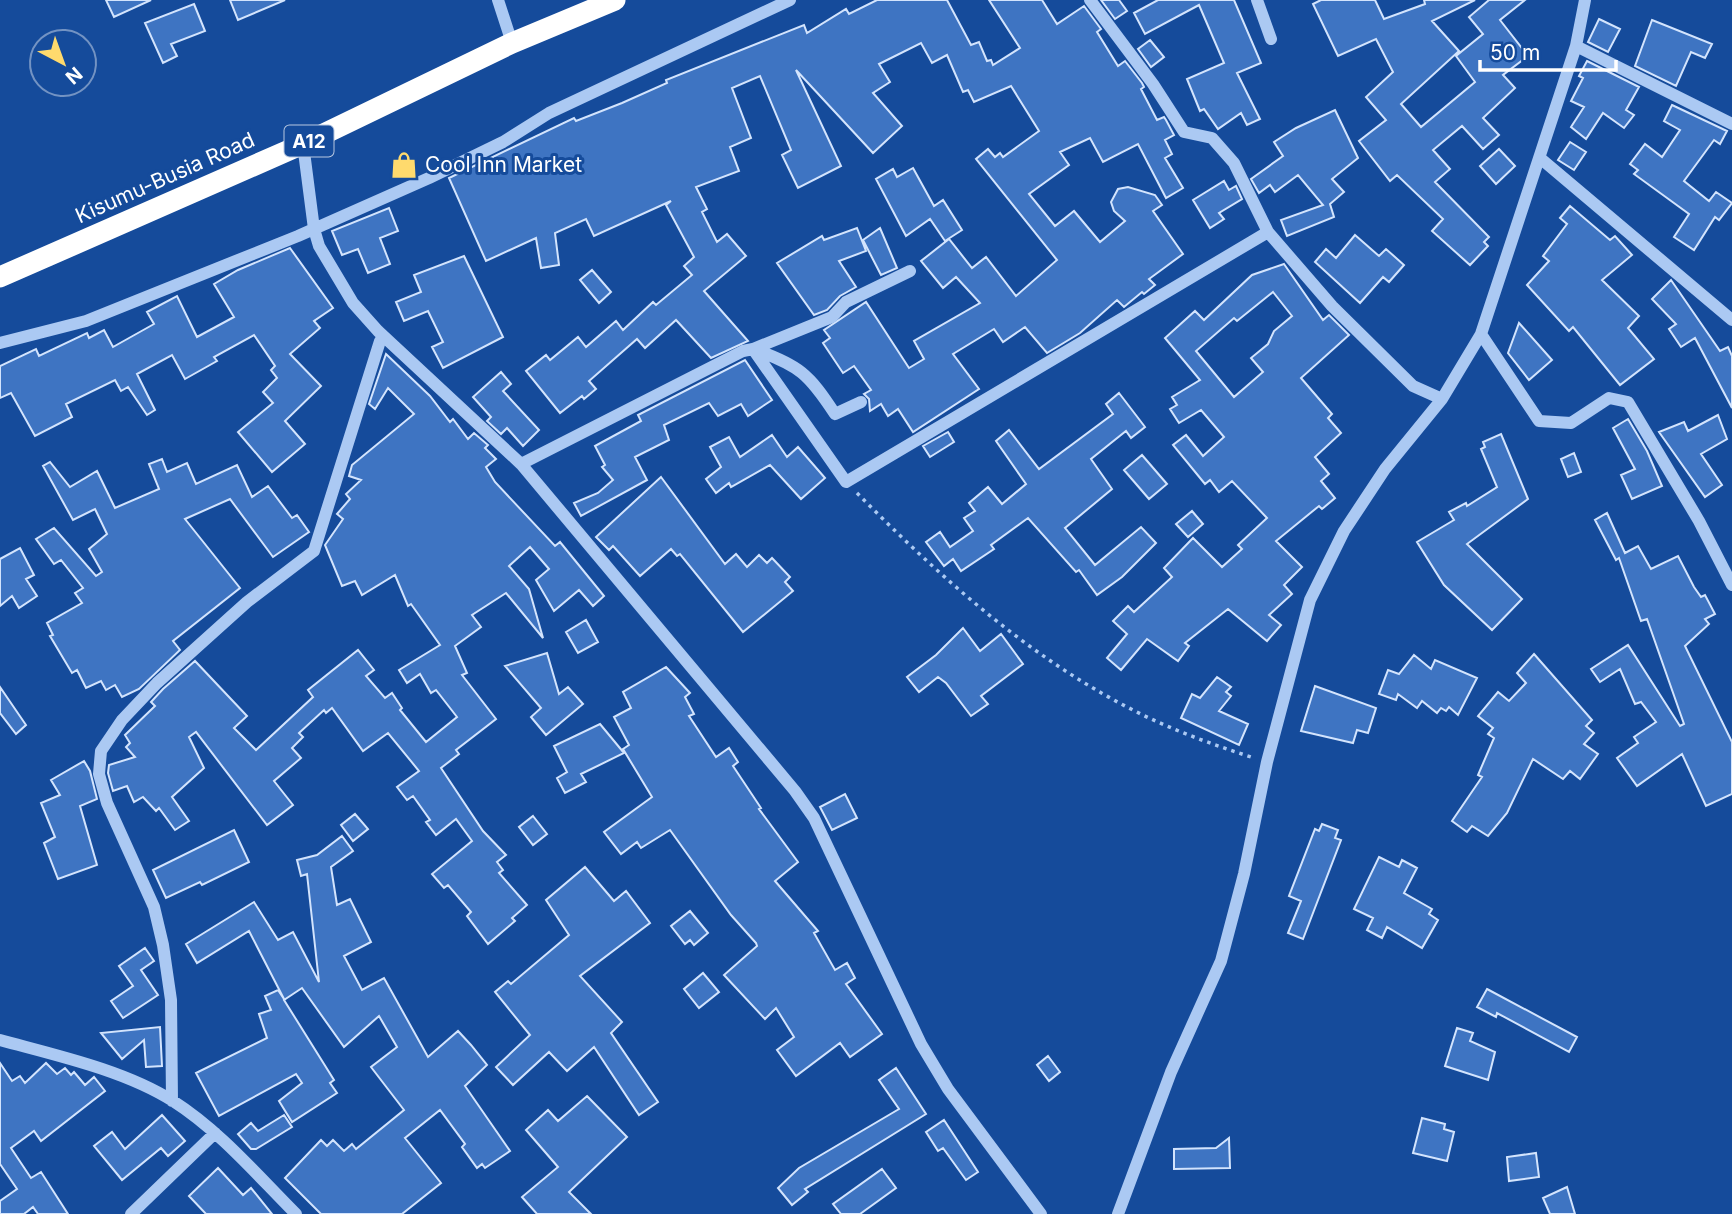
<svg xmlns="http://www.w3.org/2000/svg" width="1732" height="1214" font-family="Inter,sans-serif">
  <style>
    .building { fill: #3e74c2; stroke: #d3e4fd; stroke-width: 2; fill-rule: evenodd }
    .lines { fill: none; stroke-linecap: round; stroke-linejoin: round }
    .path { stroke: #abc9f3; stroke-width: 3.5; stroke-dasharray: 3.5 5; stroke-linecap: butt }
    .minor { stroke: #abc9f3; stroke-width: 12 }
    .highway { stroke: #fff; stroke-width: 21 }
    .labels { text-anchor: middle; stroke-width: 6; stroke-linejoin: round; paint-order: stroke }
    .shield { fill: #154b9b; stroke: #b9c9e1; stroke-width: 2 }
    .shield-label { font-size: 19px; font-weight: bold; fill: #fff }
    .poi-label { font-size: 21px; fill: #fff; stroke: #154b9b; text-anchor: start }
    .street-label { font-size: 21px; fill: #fff; stroke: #154b9b }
  </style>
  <rect width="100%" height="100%" fill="#154b9b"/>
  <path class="building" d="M106,0H151L114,17Z
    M230,0H285L238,20Z
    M877,0H947L971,45L979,42L987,61L991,60L993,65L1020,48L989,0H1042L1057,24L1084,6L1101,29L1097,32L1118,66L1125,61L1142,83L1144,87L1141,89L1157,120L1164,117L1166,120L1174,135L1165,140L1172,154L1165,158L1183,188L1166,198L1138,144L1103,162L1090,138L1060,152L1069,165L1029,194L1055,226L1074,211L1100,242L1125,221L1114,211L1111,202L1118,189L1128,187L1155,195L1162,205L1153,211L1183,254L1149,279L1155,285L1144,294L1142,292L1124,307L1117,300L1080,333L1047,353L1025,327L1003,342L994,329L953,354L979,389L913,432L898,409L888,416L881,404L870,411L869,399L864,394L871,390L854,366L843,373L823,343L830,338L824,330L866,302L909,368L924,359L914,341L980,303L956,277L943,288L921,261L949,239L972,268L986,257L1016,296L1057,260L976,159L988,149L995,157L1000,153L1003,157L1039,131L1011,86L974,102L968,90L963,92L947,55L932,63L921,43L879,64L890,82L873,93L902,126L873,153L796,70L841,166L798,188L782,155L791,150L760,76L732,88L751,138L730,147L739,171L696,187L707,209L702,212L717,242L727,234L746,256L704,291L748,341L711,358L676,320L645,348L637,339L589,381L596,389L584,399L582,396L560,413L526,371L546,355L550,360L578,337L586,347L616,321L623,330L653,302L656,305L692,275L684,266L694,257L666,205L671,201L594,236L586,219L555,233L559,265L541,268L536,238L486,261L449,178L574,118L576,121L622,103L667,83L666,80L804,25L807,33L846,9L849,14Z
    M1101,0H1119L1127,11L1115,19Z
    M1158,0H1234L1261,63L1237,73L1260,119L1247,125L1241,113L1218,129L1204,109L1200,111L1187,79L1224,63L1199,5L1145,34L1134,13Z
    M1321,0H1375L1384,19L1425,4L1424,0H1475L1432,21L1459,51L1401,104L1421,127L1475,82L1456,56L1483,34L1469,17L1489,0H1525L1500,20L1528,56L1503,75L1515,88L1483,118L1499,135L1483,149L1462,126L1433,150L1450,169L1435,182L1489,237L1484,242L1488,246L1470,265L1432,231L1443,219L1397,175L1390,181L1359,141L1386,120L1366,97L1393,72L1376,39L1338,56L1313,4Z
    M194,4L205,31L171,44L177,56L163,63L145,23Z
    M1599,19L1620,29L1608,52L1588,42Z
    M1652,20L1712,44L1705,58L1691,52L1676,86L1635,66Z
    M1150,40L1164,57L1151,67L1138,49Z
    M1587,61L1639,87L1626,110L1634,115L1624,128L1603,113L1586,139L1571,127L1584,107L1571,101L1583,78L1579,76Z
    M1672,105L1727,131L1720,144L1714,140L1684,181L1709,201L1716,192L1732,203L1719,220L1715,217L1694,250L1674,237L1689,214L1634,174L1638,170L1630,164L1645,144L1662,157L1680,130L1664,121Z
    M1335,110L1358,158L1332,179L1344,192L1330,204L1334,217L1287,236L1281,220L1323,205L1298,175L1275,192L1270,185L1259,193L1251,179L1283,156L1274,142L1296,128Z
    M1570,142L1586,152L1574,170L1558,160Z
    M1499,149L1515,166L1496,184L1480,166Z
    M913,168L934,206L943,200L962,230L945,241L930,219L906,236L876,179L893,169L897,177Z
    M1224,181L1229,190L1236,186L1242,199L1219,213L1224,219L1210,228L1193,200Z
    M1570,206L1610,240L1615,236L1632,255L1602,280L1639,316L1628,328L1654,359L1620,385L1573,327L1569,331L1527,285L1549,261L1543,256L1567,224L1560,218Z
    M389,208L398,231L380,238L390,264L368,273L358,249L342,255L332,231Z
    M857,228L866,251L839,261L856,287L840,296L827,310L814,315L777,263L822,236L824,240Z
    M880,228L897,268L881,275L863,240Z
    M1355,235L1379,256L1386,249L1404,265L1389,282L1383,277L1360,303L1315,262L1326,249L1336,258Z
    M290,248L333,308L314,321L320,328L290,354L321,386L285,421L305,444L272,472L238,432L273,403L263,392L277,378L271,370L275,366L254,335L214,357L217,361L185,379L172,355L137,374L155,410L147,415L128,387L121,391L115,380L66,404L72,417L35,436L11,393L0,398V366L36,349L39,356L87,333L89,338L104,330L113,347L154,324L147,312L177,296L197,337L234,317L214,284L238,270Z
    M464,256L503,337L443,368L432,347L443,342L428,311L404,321L396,302L421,292L414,275Z
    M1284,264L1323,320L1329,315L1349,335L1301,378L1332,414L1328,418L1341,433L1315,457L1329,474L1321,481L1335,498L1322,509L1319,506L1276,541L1302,567L1284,585L1292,594L1269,615L1281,625L1267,641L1228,609L1185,643L1189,646L1178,661L1147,639L1121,670L1107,658L1127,634L1113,621L1128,606L1134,612L1172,577L1164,568L1193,538L1222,567L1242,549L1238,545L1267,518L1232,481L1219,492L1210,480L1205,484L1173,445L1186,435L1203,456L1224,437L1201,410L1179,423L1170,409L1177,405L1172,397L1200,380L1165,338L1195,311L1204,320L1252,275ZM1273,292L1292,316L1274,331L1268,344L1251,358L1263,372L1234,397L1196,351L1234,318L1237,321Z
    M592,270L611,292L599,303L580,280Z
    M1671,280L1720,351L1728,347L1732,356V408L1695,338L1681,347L1669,329L1676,324L1652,299Z
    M1519,323L1552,360L1529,380L1508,353Z
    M386,354L430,396L450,422L453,419L468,439L474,433L488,445L485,448L496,459L486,467L495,482L555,546L560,542L604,596L593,606L579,590L554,611L536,580L549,569L530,547L509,566L529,589L543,638L506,593L472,615L481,627L455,646L467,673L462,675L496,719L456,750L459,754L441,768L483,831L506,855L497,862L503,870L499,873L527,905L512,918L515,921L488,944L467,916L471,912L448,885L444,888L432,874L472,841L456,819L436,835L426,822L430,820L413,796L407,800L397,787L419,771L388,733L363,751L332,708L326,713L324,710L299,733L303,737L292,748L301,758L274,781L293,805L267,825L196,732L189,737L204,768L172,797L189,821L175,830L159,808L156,811L143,797L134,802L127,786L113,791L108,773L109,765L135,757L126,747L130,743L125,735L155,706L151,702L163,689L195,661L247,716L234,728L256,750L313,697L308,690L358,650L374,670L366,676L385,698L392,693L402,708L400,710L426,742L457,717L436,690L431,693L420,674L407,683L399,670L440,645L411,604L408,606L395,575L362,595L355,581L342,586L325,545L343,519L337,514L350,499L346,494L361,480L349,476L352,465L414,414L388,388L375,409L369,404Z
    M745,360L772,400L748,416L741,404L718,416L709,403L664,425L669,440L635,457L647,480L581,516L574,503L598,493L613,480L602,467L605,465L595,446L641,421L638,415Z
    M501,372L511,384L503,391L539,430L523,446L507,428L501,434L487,421L491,417L473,397Z
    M1119,393L1145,427L1131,438L1126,431L1091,459L1112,489L1065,528L1095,565L1141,527L1156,543L1122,577L1097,595L1079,570L1076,572L1028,518L991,545L994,549L961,571L953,559L944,566L926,542L940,532L950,547L973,531L964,518L975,511L969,503L988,487L1002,504L1026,484L996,441L1009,430L1039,469L1113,414L1106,404Z
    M1718,415L1727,439L1701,454L1722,485L1705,497L1659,432L1684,422L1688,431Z
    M1628,419L1647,451L1662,486L1632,499L1621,475L1635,469L1613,428Z
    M948,432L954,442L930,457L923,446Z
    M1501,434L1528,499L1467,544L1522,599L1492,630L1444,585L1417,542L1454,520L1449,512L1466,503L1467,506L1497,487L1481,449L1485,447L1483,442Z
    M772,435L787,457L798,447L825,478L801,499L770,465L731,487L729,483L716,493L706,479L721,467L710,447L729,437L740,457Z
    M1574,453L1581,472L1568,477L1561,459Z
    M1142,455L1167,484L1149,499L1124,470Z
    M162,459L167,472L187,463L196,484L237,465L252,497L268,486L292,518L297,515L309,532L273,557L230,499L185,519L240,588L173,641L180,650L139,689L122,697L115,685L106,690L101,681L86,688L77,670L72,673L50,636L53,635L47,623L82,603L75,593L83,588L61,560L54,564L36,539L54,528L96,576L102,572L89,549L107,534L95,509L73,520L43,466L50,462L70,487L97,471L115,508L159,489L149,464Z
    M661,477L725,564L736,554L747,567L759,555L767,563L772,558L790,577L785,582L793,591L743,632L680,554L677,556L671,549L640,576L613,546L609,550L596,537Z
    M1192,511L1203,524L1188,537L1176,524Z
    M1607,513L1625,553L1638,546L1651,569L1678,556L1694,587L1701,597L1705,595L1715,614L1705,619L1709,624L1685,646L1732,742V794L1706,806L1682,754L1637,786L1617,758L1638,743L1634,737L1656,722L1641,702L1635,704L1620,669L1600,682L1591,669L1628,645L1680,726L1684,724L1647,619L1641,621L1619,558L1616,560L1595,520Z
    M20,548L34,575L26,579L37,596L19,608L12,596L0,606V559Z
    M586,620L598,642L578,653L566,632Z
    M963,628L980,651L1001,634L1023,664L981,696L988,704L971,716L946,683L938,677L919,692L907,677L936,655Z
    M547,653L559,694L568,687L583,704L546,735L531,717L541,708L505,666Z
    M1534,654L1592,720L1586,726L1594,733L1584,744L1598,754L1580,779L1570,771L1563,779L1533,759L1507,813L1488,836L1472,826L1467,832L1452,821L1482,777L1478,775L1494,738L1488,734L1493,728L1478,716L1498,692L1509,701L1526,683L1517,673Z
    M1414,655L1431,669L1435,660L1477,678L1458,715L1449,707L1446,711L1441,708L1437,713L1422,701L1417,708L1398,694L1396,700L1379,694L1388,670L1399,674Z
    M666,667L690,693L685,697L694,714L689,716L716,757L729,748L738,762L733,766L761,808L759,809L798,862L775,881L818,931L814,933L835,970L847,963L855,978L846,984L882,1034L850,1057L840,1043L796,1076L777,1050L794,1037L776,1008L765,1019L724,975L757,946L756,943L731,915L670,830L641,848L637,842L621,854L604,832L652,797L623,749L629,745L614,717L631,708L623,692Z
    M1217,677L1231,687L1226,692L1231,696L1219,711L1248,724L1239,745L1181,718L1192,694L1200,698Z
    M1315,686L1376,708L1368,733L1357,730L1353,743L1301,731Z
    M0,687L26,725L16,734L0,713Z
    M600,724L624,753L581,774L586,782L565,793L557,778L567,772L554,746Z
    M84,761L90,771L97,799L80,806L97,865L58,879L44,843L55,837L41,803L60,795L51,780Z
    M845,794L857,818L832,830L820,807Z
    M355,814L368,829L353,841L341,825Z
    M533,816L547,834L533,845L519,827Z
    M1322,824L1338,830L1335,838L1341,840L1303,939L1288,933L1301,901L1289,896L1315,829L1319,831Z
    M234,830L249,862L202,885L200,882L166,898L153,870Z
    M342,836L353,851L331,867L337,905L350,899L371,942L344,956L362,990L384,978L428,1057L458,1031L471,1045L487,1065L465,1086L510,1151L485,1168L482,1164L477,1168L462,1147L465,1144L440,1110L405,1138L441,1183L402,1214H321L285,1178L321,1140L327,1146L333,1140L344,1151L352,1144L356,1149L404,1110L371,1067L397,1047L379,1016L344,1047L302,988L284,1000L334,1080L330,1083L337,1093L292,1122L279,1101L302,1083L296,1074L219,1116L196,1073L267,1038L259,1014L271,1010L265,996L278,990L284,999L249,931L197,963L186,944L254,902L278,940L293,932L319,982L307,874L301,876L297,860L317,855Z
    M1379,857L1399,867L1402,860L1417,868L1404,893L1432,909L1429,914L1438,920L1422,948L1387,927L1382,938L1367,930L1373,918L1354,909Z
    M585,867L614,901L626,891L650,923L580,976L622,1022L611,1033L658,1102L639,1115L594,1047L567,1071L549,1052L513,1085L496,1067L530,1035L495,992L508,981L511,984L569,935L546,900Z
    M690,911L708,933L694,945L690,940L685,944L671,926Z
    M145,948L154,961L141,970L158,995L123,1018L111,1001L133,986L119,966Z
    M703,973L719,992L699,1008L684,989Z
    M1487,989L1577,1037L1569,1052L1497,1013L1496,1017L1477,1007Z
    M160,1027L162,1066L146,1067L144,1040L122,1059L101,1033Z
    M1457,1028L1473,1033L1470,1041L1495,1052L1488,1080L1445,1066Z
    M1048,1056L1060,1072L1049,1081L1037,1065Z
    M0,1063L12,1081L20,1076L25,1083L46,1063L57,1074L65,1068L71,1075L74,1072L85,1085L94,1077L105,1091L41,1141L34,1131L11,1148L31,1178L41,1172L68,1214H38L33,1207L24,1214H0V1201L17,1189L0,1164Z
    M896,1068L926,1114L805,1189L808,1192L792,1205L778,1188L799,1168L899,1109L879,1080Z
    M587,1096L627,1137L569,1192L591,1214H537L522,1197L558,1167L526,1130L548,1110L558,1121Z
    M162,1115L185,1141L168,1156L161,1148L122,1180L94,1146L112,1132L125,1149Z
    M284,1115L292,1127L256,1149H251L238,1134L251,1123L258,1131Z
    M1422,1118L1445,1124L1444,1129L1454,1132L1447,1161L1413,1153Z
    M944,1120L978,1172L966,1180L943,1148L938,1151L926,1132Z
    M1229,1138L1230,1168L1174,1169V1149L1216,1148Z
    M1536,1153L1539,1177L1509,1181L1507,1157Z
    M218,1168L243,1195L251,1188L272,1214H206L189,1196Z
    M882,1169L896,1188L860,1214H841L833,1204Z
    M1567,1187L1575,1214H1550L1543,1198Z"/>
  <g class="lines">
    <path class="path" d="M857,493C938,575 1026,655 1129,708C1169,729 1211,744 1254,758"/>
    <path class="minor" d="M498,0L512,43
      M1090,0L1153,84L1184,132L1212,138L1234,163L1268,232L1332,306L1413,386L1442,399
      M1257,0L1271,39
      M1576,46L1732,124
      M303,144L314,229L319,246L353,303L378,331L521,464L795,791L814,818L921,1044L948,1089L1041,1214
      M1540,158L1732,320
      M1481,334L1539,421L1571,423L1609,398L1628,402L1699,521L1732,585
      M0,343L86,321L298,236L429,178L503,142L549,113L790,0
      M753,349L832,317L846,302L910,271
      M753,349C799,365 809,374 835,414L861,402
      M521,464L743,351L753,349L846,482L1268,232
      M0,1040C55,1055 124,1070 173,1101C220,1131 257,1175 296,1214
      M172,1101L171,1000L163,945L154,907L107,803L99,774L101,751L122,720L157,683L247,602L314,551L380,341
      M131,1214L215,1133
      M1118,1214L1171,1072L1221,961L1244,874L1267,762L1310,600L1344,531L1385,469L1442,399L1481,334L1576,46L1585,0"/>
    <path class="highway" d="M0,277L303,144L512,43L615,0"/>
  </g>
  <defs>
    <symbol id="shop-bare" viewBox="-9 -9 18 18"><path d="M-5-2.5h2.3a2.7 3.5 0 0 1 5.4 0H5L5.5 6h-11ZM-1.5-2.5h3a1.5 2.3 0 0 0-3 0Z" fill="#ffda6d" stroke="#154b9b" stroke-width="2.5" paint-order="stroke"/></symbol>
  </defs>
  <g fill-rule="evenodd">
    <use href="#shop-bare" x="385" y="146" width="38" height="38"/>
  </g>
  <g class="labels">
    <rect class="shield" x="284.5" y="125.5" width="49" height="31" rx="5"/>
    <g class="shield-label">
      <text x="309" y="148">A12</text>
    </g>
    <g class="poi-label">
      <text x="425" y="172">Cool Inn Market</text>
    </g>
    <g class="street-label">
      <text transform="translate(165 178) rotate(-24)" y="7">Kisumu-Busia Road</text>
    </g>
  </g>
  <g transform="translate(63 63) rotate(139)"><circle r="33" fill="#154b9b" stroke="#7393c3" stroke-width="2"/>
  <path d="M0-5L12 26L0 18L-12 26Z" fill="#ffda6d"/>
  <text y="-10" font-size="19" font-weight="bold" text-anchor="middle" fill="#ffffff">N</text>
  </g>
  <path d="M1480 60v10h136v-10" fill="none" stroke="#ffffff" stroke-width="3.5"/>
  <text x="1490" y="60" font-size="21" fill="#ffffff" stroke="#154b9b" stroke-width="5" paint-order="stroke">50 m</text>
</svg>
